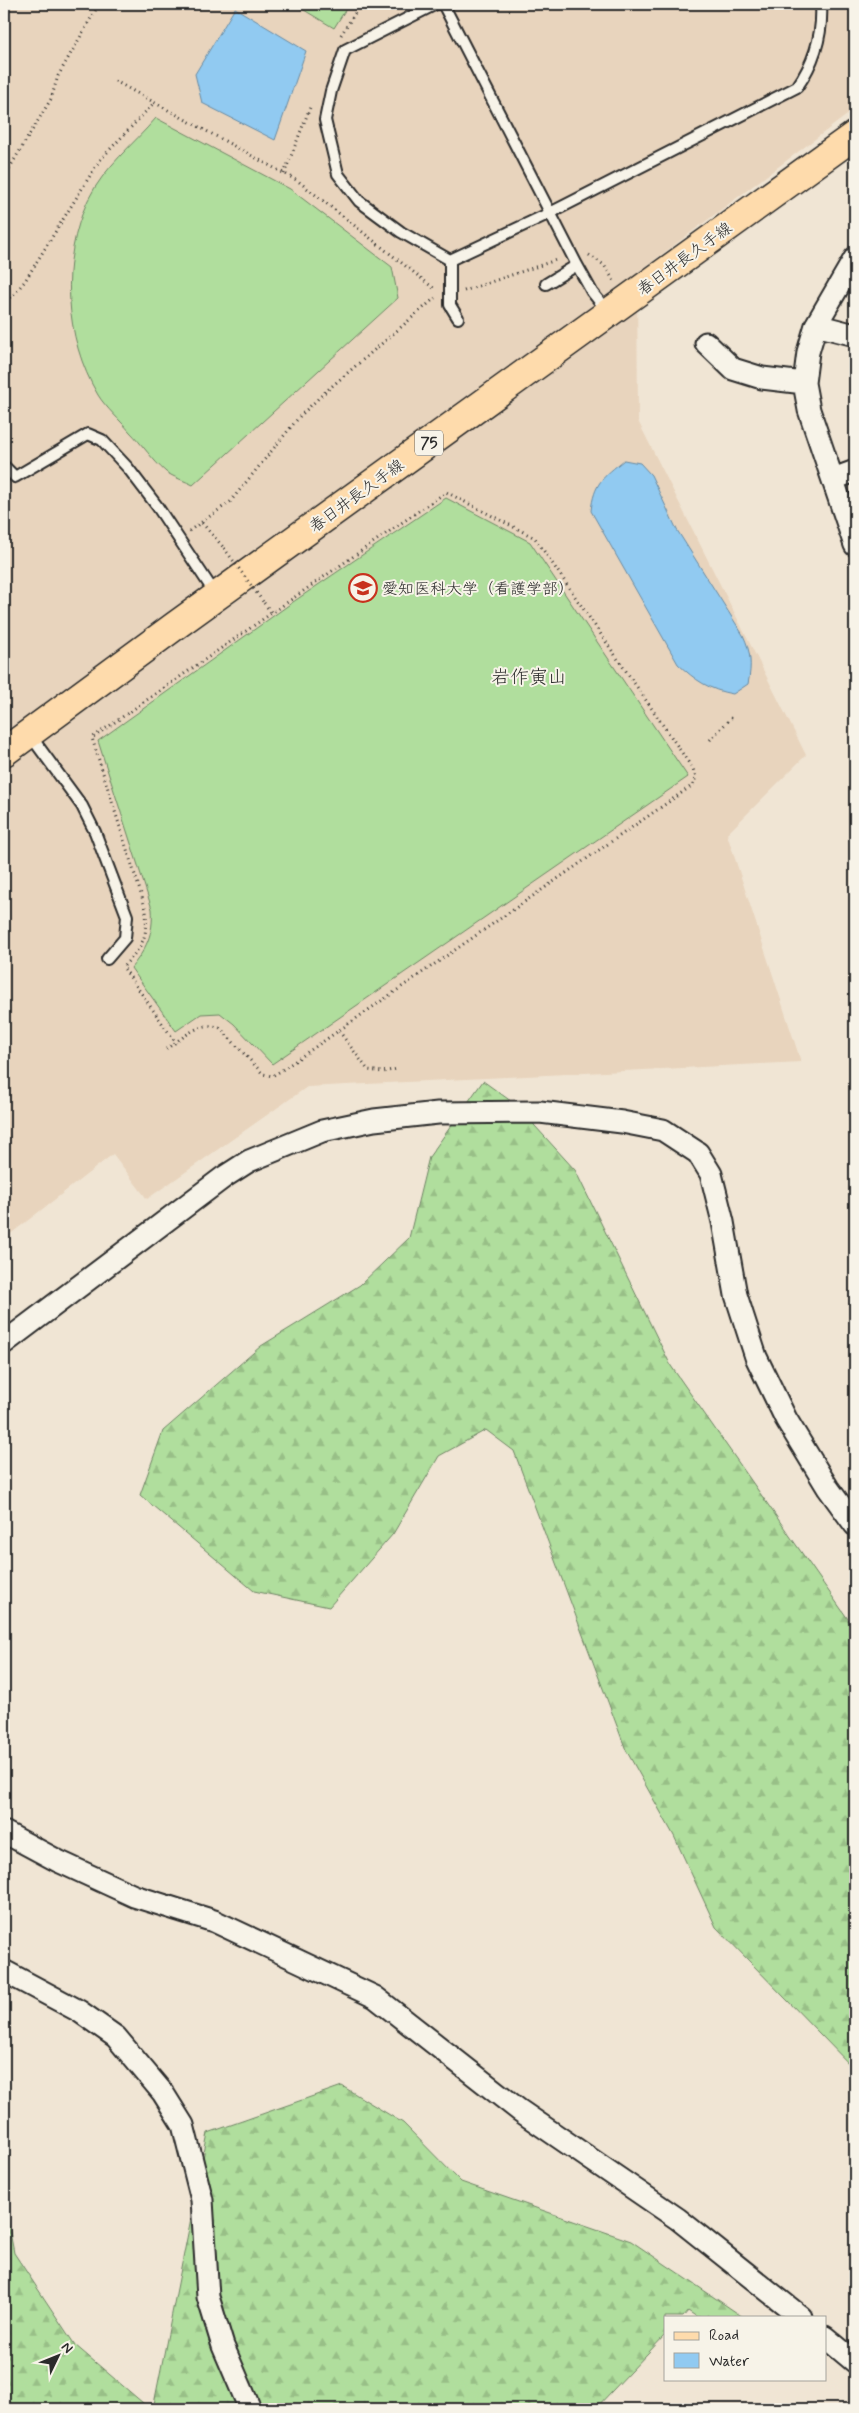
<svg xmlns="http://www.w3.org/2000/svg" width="859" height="2413" font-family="Mynerve,'Klee One',sans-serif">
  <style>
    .built { fill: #e8d4bd }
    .forest { fill: url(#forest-firs); stroke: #6e8464 }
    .garden { fill: #b0de9d; stroke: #6e8464 }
    .water { fill: #91caf1; stroke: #688aa2 }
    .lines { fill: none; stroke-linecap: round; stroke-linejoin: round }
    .service-casing { stroke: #2b2b2b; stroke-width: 14 }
    .minor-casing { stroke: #2b2b2b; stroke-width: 25 }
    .primary-casing { stroke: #2b2b2b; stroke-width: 31 }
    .path { stroke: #2b2b2b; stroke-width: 3; stroke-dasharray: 1 4; stroke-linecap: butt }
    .service { stroke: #f7f3e8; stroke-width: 10 }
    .minor { stroke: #f7f3e8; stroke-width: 21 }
    .primary { stroke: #fedbac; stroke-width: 28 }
    .path-bridge { stroke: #2b2b2b; stroke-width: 3; stroke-dasharray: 1 4; stroke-linecap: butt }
    .labels { text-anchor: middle; stroke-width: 4; stroke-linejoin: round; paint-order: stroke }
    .shield { fill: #f7f3e8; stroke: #686764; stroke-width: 1 }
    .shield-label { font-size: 15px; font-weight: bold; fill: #2b2b2b }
    .street-label { font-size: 16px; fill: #2b2b2b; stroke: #f7f3e8 }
    .poi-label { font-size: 16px; fill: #2b2b2b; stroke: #f7f3e8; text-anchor: start }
    .quarter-label { font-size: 19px; fill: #2b2b2b; stroke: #f7f3e8 }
  </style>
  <defs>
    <pattern id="forest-firs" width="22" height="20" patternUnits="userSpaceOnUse" patternTransform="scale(1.25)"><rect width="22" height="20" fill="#b0de9d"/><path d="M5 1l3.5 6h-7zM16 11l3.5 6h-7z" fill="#98bf87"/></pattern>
  </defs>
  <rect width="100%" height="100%" fill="#f0e5d4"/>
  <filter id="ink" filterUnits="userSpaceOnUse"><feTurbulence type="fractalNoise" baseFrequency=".02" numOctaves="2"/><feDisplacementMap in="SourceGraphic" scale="10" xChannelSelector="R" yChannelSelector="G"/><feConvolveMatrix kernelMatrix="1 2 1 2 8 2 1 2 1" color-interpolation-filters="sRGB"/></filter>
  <g filter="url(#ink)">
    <path class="built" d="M4,4H855V109L637,273L638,421L806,755L727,834L801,1062L307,1087L147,1199L113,1154L4,1239Z"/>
    <path class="forest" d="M483,1081L515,1104L575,1170L671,1366L855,1629V2070L716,1927L674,1836L626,1750L514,1451L486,1430L439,1456L393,1534L329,1607L254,1591L140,1495L163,1431L261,1346L360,1285L409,1238L429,1157Z
      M342,2086L403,2123L461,2182L631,2241L743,2317H697L688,2311L683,2317H665V2335L595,2409H153L208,2133Z
      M4,2200L14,2253L75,2345L150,2409H4Z"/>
    <path class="garden" d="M294,4H349L334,28Z
      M156,118L290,189L392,267L398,298L193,485C185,481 173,477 166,472C153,461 142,444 130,432C120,420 106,408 98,395C64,338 60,260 88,200C104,167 133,145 156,118Z
      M446,498L530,542L688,777L272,1064L234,1024L220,1013L201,1014L176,1031L131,968C146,949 154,934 152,909L98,741L293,602Z"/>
    <path class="water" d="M235,8L306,51L275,140L202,103L195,74Z
      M624,460L640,463L651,475L677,530L743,635C751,652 752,665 748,684L733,694C709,690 695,680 678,664L591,511C594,483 603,477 624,460Z"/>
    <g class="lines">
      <defs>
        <path id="service" d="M436,4L345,50L331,91L325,120L338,174L359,201L401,232L450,260L550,213L797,87C815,61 823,35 821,4
          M443,4L577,265L592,292L608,312
          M450,260V305L458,318
          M546,284L577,265
          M4,466L15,477L88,434L102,440L128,468L157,506L216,595
          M30,735L82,806L95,832L127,916L125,938L107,959"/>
        <path id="minor" d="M855,258L816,325L808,352L804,383L809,410L855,545
          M816,325L855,335
          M706,343L733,369L762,378L804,383
          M833,479L855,471
          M4,1343L224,1177L249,1161L322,1131L374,1120L438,1113L540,1112L622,1122L663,1130L698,1153L711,1174L723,1222L736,1295L756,1357L786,1419L828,1488L855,1525
          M4,1832L58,1861L134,1896L214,1921L375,1997L519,2110L678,2219L801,2317
          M4,1971L79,2011L116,2037L163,2093L183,2125L202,2200L208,2297L223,2346L250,2409
          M825,2337L855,2362"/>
        <path id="primary" d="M4,752L175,626L855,135"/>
      </defs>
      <use href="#service" class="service-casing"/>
      <use href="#minor" class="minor-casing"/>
      <use href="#primary" class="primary-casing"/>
      <path class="path" d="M341,35L355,13
        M115,81L298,181L436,290
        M284,174L311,105
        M4,177L51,99L58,76L99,4
        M589,255L604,265L614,281
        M464,291L556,260
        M4,306L25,281L99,161L154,103
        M202,523L224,548
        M189,531L230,502L300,416L324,393L435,298
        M264,603L271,612
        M710,740L733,716
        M339,1031L368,1070L383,1072L397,1069
        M166,1049C182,1039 201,1019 220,1028L263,1074L272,1076L279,1072L693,785L696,777L693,769L535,538L446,492L92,738L146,910C148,939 142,946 123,967L176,1043"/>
      <use href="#service" class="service"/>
      <use href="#minor" class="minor"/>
      <use href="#primary" class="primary"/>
      <path class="path-bridge" d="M224,548L264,603"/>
    </g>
  </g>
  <defs>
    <symbol id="university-ring" viewBox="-11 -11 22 22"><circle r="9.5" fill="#f7f3e8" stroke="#c8321e" stroke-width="1.5"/><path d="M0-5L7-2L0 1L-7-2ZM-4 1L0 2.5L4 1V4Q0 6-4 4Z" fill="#c8321e"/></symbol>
  </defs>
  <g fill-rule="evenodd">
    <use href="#university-ring" x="347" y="572" width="32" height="32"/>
  </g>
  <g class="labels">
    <rect class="shield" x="415" y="430.5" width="28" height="25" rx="4"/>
    <g class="shield-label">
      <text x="429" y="448">75</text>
    </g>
    <g class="street-label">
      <text transform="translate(684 258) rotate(-36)" y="6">春日井長久手線</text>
      <text transform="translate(356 495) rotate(-36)" y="6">春日井長久手線</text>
    </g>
    <g class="poi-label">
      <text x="382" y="594">愛知医科大学（看護学部）</text>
    </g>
    <g class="quarter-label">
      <text x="529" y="683">岩作寅山</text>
    </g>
  </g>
  <rect width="859" height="2413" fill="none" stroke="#f7f3e8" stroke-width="20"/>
  <rect x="10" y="10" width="839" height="2393" fill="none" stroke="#2b2b2b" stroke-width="2" filter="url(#ink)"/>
  <rect x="664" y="2316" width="162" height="65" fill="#f7f3e8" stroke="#a5a39c"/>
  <rect x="674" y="2332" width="25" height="8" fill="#fedbac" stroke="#a5a39c"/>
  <text x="709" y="2340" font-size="15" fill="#2b2b2b">Road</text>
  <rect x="674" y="2353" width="25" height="15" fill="#91caf1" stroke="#a5a39c"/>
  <text x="709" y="2366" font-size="15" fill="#2b2b2b">Water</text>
  <g transform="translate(58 2356) rotate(47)" stroke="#f7f3e8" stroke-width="4" paint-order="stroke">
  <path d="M0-4L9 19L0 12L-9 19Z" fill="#2b2b2b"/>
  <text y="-8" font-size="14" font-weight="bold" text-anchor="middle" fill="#2b2b2b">N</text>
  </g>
</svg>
